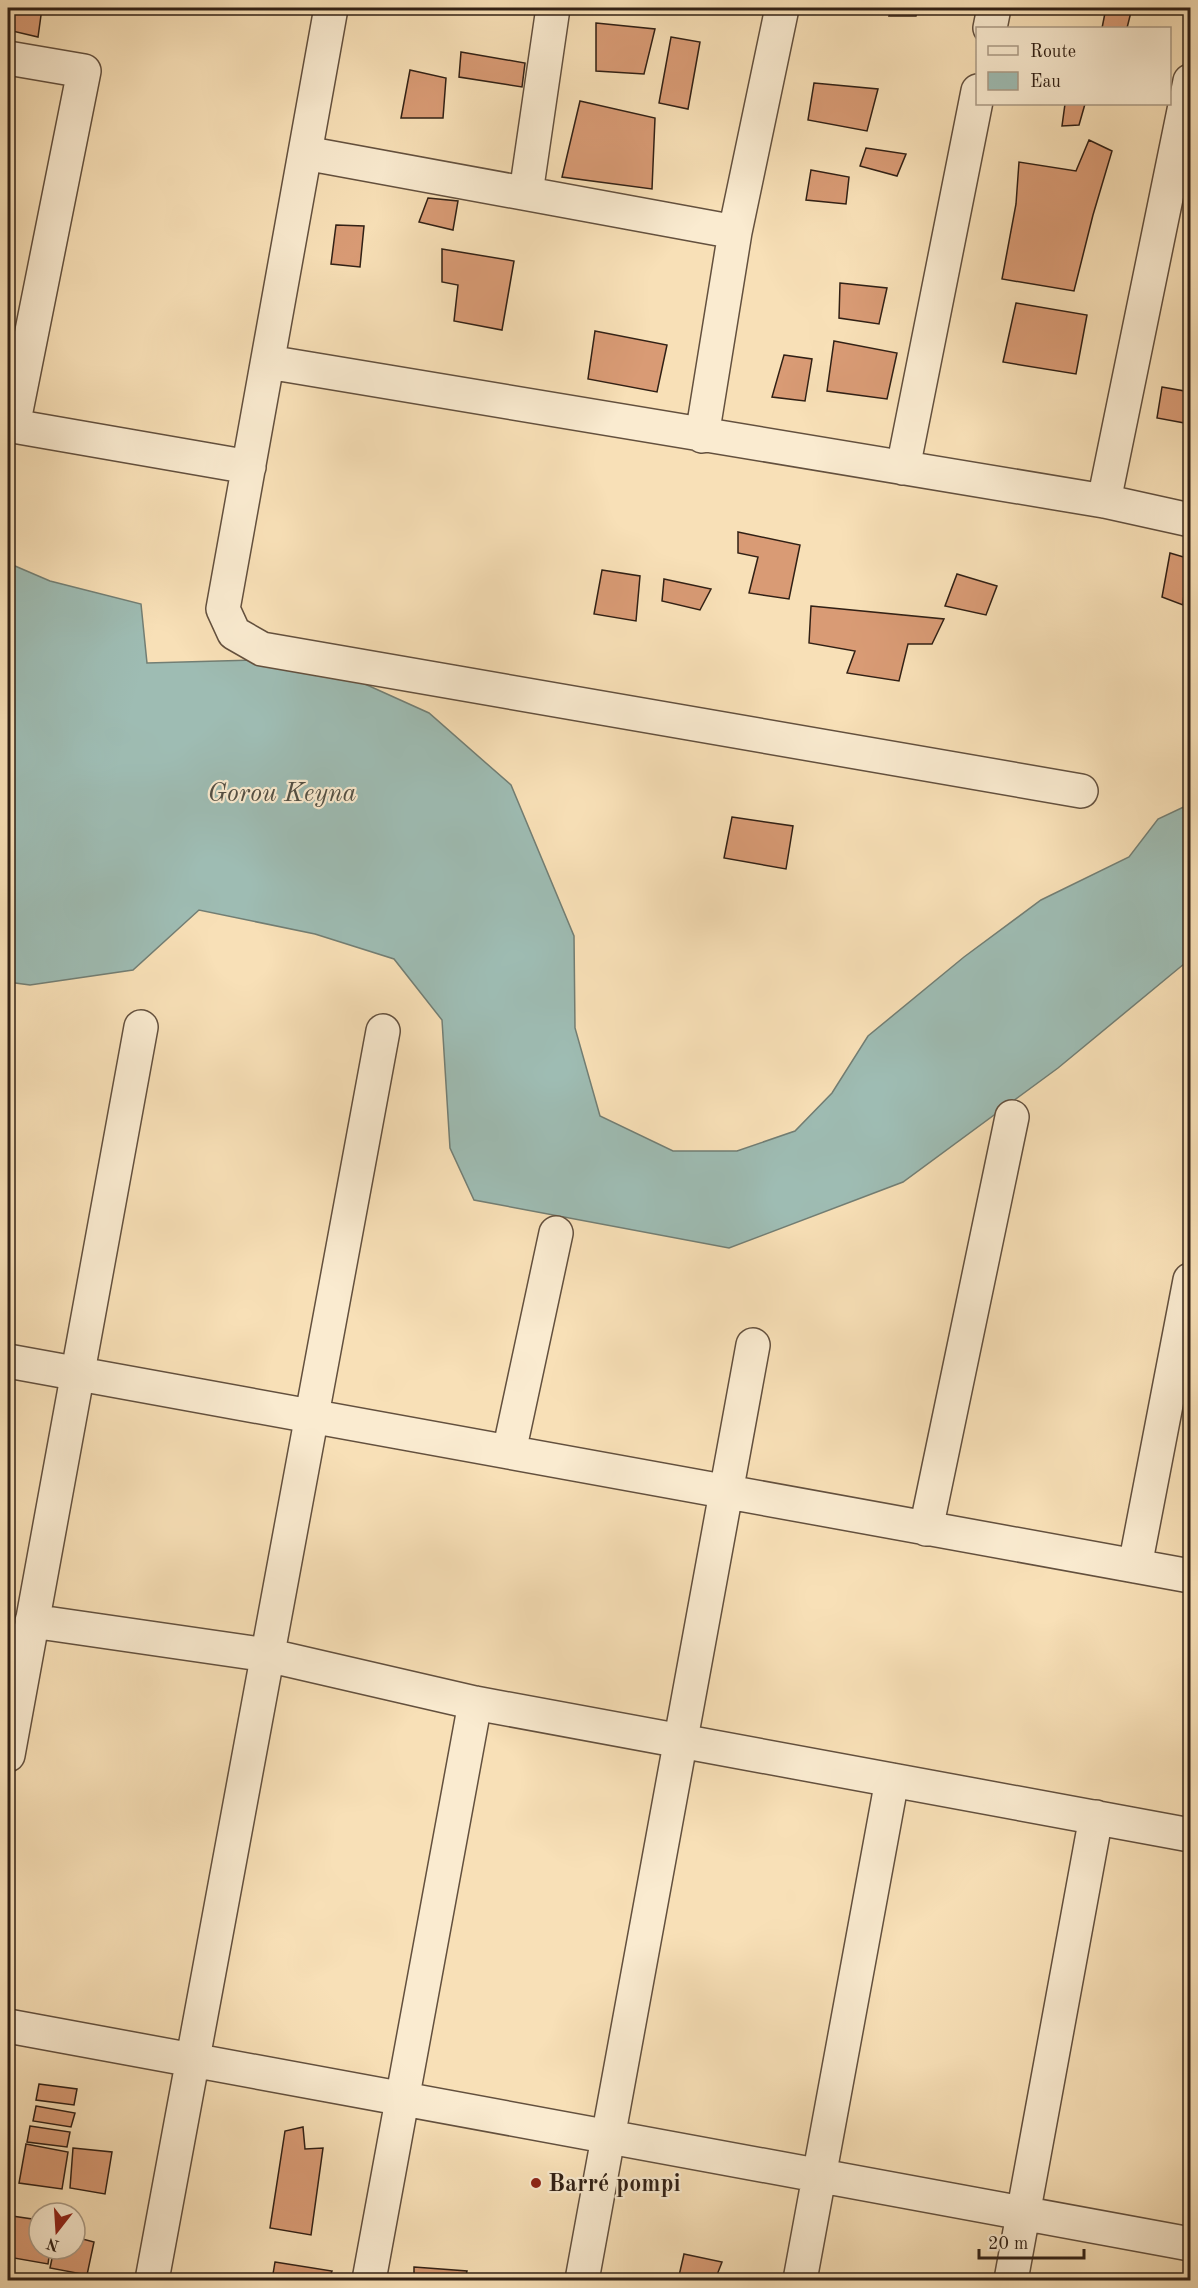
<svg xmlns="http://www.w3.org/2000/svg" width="1198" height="2288" font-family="'Old Standard TT',serif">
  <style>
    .water { fill: #9ebcb3; stroke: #727e74; stroke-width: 1.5 }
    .building { fill: #d99b75; stroke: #312015; stroke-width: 1.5 }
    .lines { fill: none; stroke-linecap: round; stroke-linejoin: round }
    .minor-casing { stroke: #63503e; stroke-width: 36 }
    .minor { stroke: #faebd0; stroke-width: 33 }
    .poi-dot { fill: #8f2418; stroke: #faebd0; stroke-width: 2 }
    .labels { text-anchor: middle; stroke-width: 4.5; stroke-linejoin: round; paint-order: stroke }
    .poi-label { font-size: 24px; font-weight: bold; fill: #312015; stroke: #faebd0; text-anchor: start }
    .water-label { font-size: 26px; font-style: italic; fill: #524f44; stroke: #faebd0 }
  </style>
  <rect width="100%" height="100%" fill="#f8e0b7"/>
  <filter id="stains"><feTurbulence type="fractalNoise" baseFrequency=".00333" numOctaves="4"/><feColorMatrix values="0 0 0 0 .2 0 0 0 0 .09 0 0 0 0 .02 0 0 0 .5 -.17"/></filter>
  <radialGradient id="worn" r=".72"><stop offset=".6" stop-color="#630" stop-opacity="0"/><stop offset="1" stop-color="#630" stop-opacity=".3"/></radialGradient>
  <path class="water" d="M8,563L50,581L141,604L147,663L255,660L356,680L429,713L511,785L574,936L575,1028L600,1116L673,1151H737L795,1131L832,1093L868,1036L964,957L1041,900L1129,857L1158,819L1190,804V959L1058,1068L903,1182L729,1248L474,1200L450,1148L442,1020L394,959L315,934L199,910L133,970L30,985L8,982Z"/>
  <path class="building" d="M8,8H42L38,37L8,30Z
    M891,8H918L916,16H889Z
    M1106,8H1132L1127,28H1102Z
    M596,23L655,29L644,74L596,71Z
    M671,37L700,42L688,109L659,103Z
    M461,52L525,63L522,87L459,77Z
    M410,70L446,78L443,118H401Z
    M814,83L878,89L867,131L808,120Z
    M580,101L655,118L652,189L562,177Z
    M1065,104H1085L1079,125L1062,126Z
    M1089,140L1112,151L1093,215L1074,291L1002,279L1016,204L1019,162L1076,171Z
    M866,148L906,154L897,176L860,166Z
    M811,170L849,177L846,204L806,200Z
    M428,198L458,201L453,230L419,222Z
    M336,225L364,226L360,267L331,264Z
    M442,249L514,261L502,330L454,321L458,285L442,282Z
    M840,283L887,288L879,324L839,318Z
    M1016,303L1087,315L1076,374L1003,362Z
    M595,331L667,345L657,392L588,379Z
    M834,341L897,353L887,399L827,391Z
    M1186,346L1190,347V370L1185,369Z
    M784,355L812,359L805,401L772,397Z
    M1162,387L1190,392V424L1157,418Z
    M738,532L800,545L789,599L749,593L758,557L738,553Z
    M1170,553L1187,558L1183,605L1162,597Z
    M602,570L640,576L636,621L594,614Z
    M957,574L997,586L986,615L945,606Z
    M664,579L711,589L700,610L662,601Z
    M811,606L944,619L932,644H908L899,681L847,673L855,651L809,643Z
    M732,817L793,826L786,869L724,858Z
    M39,2084L77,2089L74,2105L36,2100Z
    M36,2106L75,2113L71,2127L33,2121Z
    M30,2126L70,2132L67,2147L27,2142Z
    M303,2127L305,2149L323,2148L311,2235L270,2228L285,2131Z
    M26,2144L68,2152L62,2189L19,2183Z
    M73,2148L112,2152L105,2194L70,2188Z
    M12,2216L39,2220V2249H50L48,2264L8,2257Z
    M75,2237L94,2242L87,2275L50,2268L54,2249H75Z
    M684,2254L722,2262L715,2280H678Z
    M275,2262L332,2271L328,2280H272Z
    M414,2267L467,2271L465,2280H414Z"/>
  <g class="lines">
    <defs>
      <path id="minor" d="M331,8L223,609L234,633L262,649L1081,791
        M990,28L994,8
        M8,58L84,71L13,426L249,467
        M305,153L735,232
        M526,193L553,8
        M268,362L1104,501L1190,520
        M702,436L735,232L782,8
        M903,468L978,91
        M1104,501L1190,81
        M8,1361L1190,1576
        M509,1452L556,1233
        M926,1529L1012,1117
        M1135,1566L1190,1280
        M32,1621L267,1655L475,1703L1190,1835
        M8,1755L141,1027
        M8,2026L1190,2244
        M152,2280L383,1031
        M369,2280L475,1703
        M582,2280L753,1345
        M800,2280L892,1780
        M1011,2280L1096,1817"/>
    </defs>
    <use href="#minor" class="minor-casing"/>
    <use href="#minor" class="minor"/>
  </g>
  <circle class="poi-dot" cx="536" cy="2183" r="6"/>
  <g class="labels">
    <g class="poi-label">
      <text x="548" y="2191">Barré pompi</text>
    </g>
    <g class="water-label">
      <text x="282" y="801">Gorou Keyna</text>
    </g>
  </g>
  <rect width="1198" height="2288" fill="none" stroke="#f8e0b7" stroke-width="30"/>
  <rect x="9" y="9" width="1180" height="2270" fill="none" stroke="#312015" stroke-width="3"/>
  <rect x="15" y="15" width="1168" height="2258" fill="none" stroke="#312015" stroke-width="1.5"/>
  <rect x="976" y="27" width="195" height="78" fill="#faebd0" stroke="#aa9a85" stroke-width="1.5"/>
  <rect x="988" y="46" width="30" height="9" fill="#faebd0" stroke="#aa9a85" stroke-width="1.5"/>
  <text x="1030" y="57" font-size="18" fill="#312015">Route</text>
  <rect x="988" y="72" width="30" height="18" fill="#9ebcb3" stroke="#aa9a85" stroke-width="1.5"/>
  <text x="1030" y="87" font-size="18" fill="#312015">Eau</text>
  <g transform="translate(57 2231) rotate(197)"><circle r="28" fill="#faebd0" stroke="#aa9a85" stroke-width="1.5"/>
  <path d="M0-4.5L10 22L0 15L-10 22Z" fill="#8f2418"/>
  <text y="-9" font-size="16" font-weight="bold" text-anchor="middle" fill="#312015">N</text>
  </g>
  <path d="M979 2249v9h105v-9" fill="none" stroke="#312015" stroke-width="3"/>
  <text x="988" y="2249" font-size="18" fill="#312015" stroke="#faebd0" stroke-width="4.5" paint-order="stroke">20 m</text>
  <rect width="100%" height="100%" filter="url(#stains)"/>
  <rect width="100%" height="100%" fill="url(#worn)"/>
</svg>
